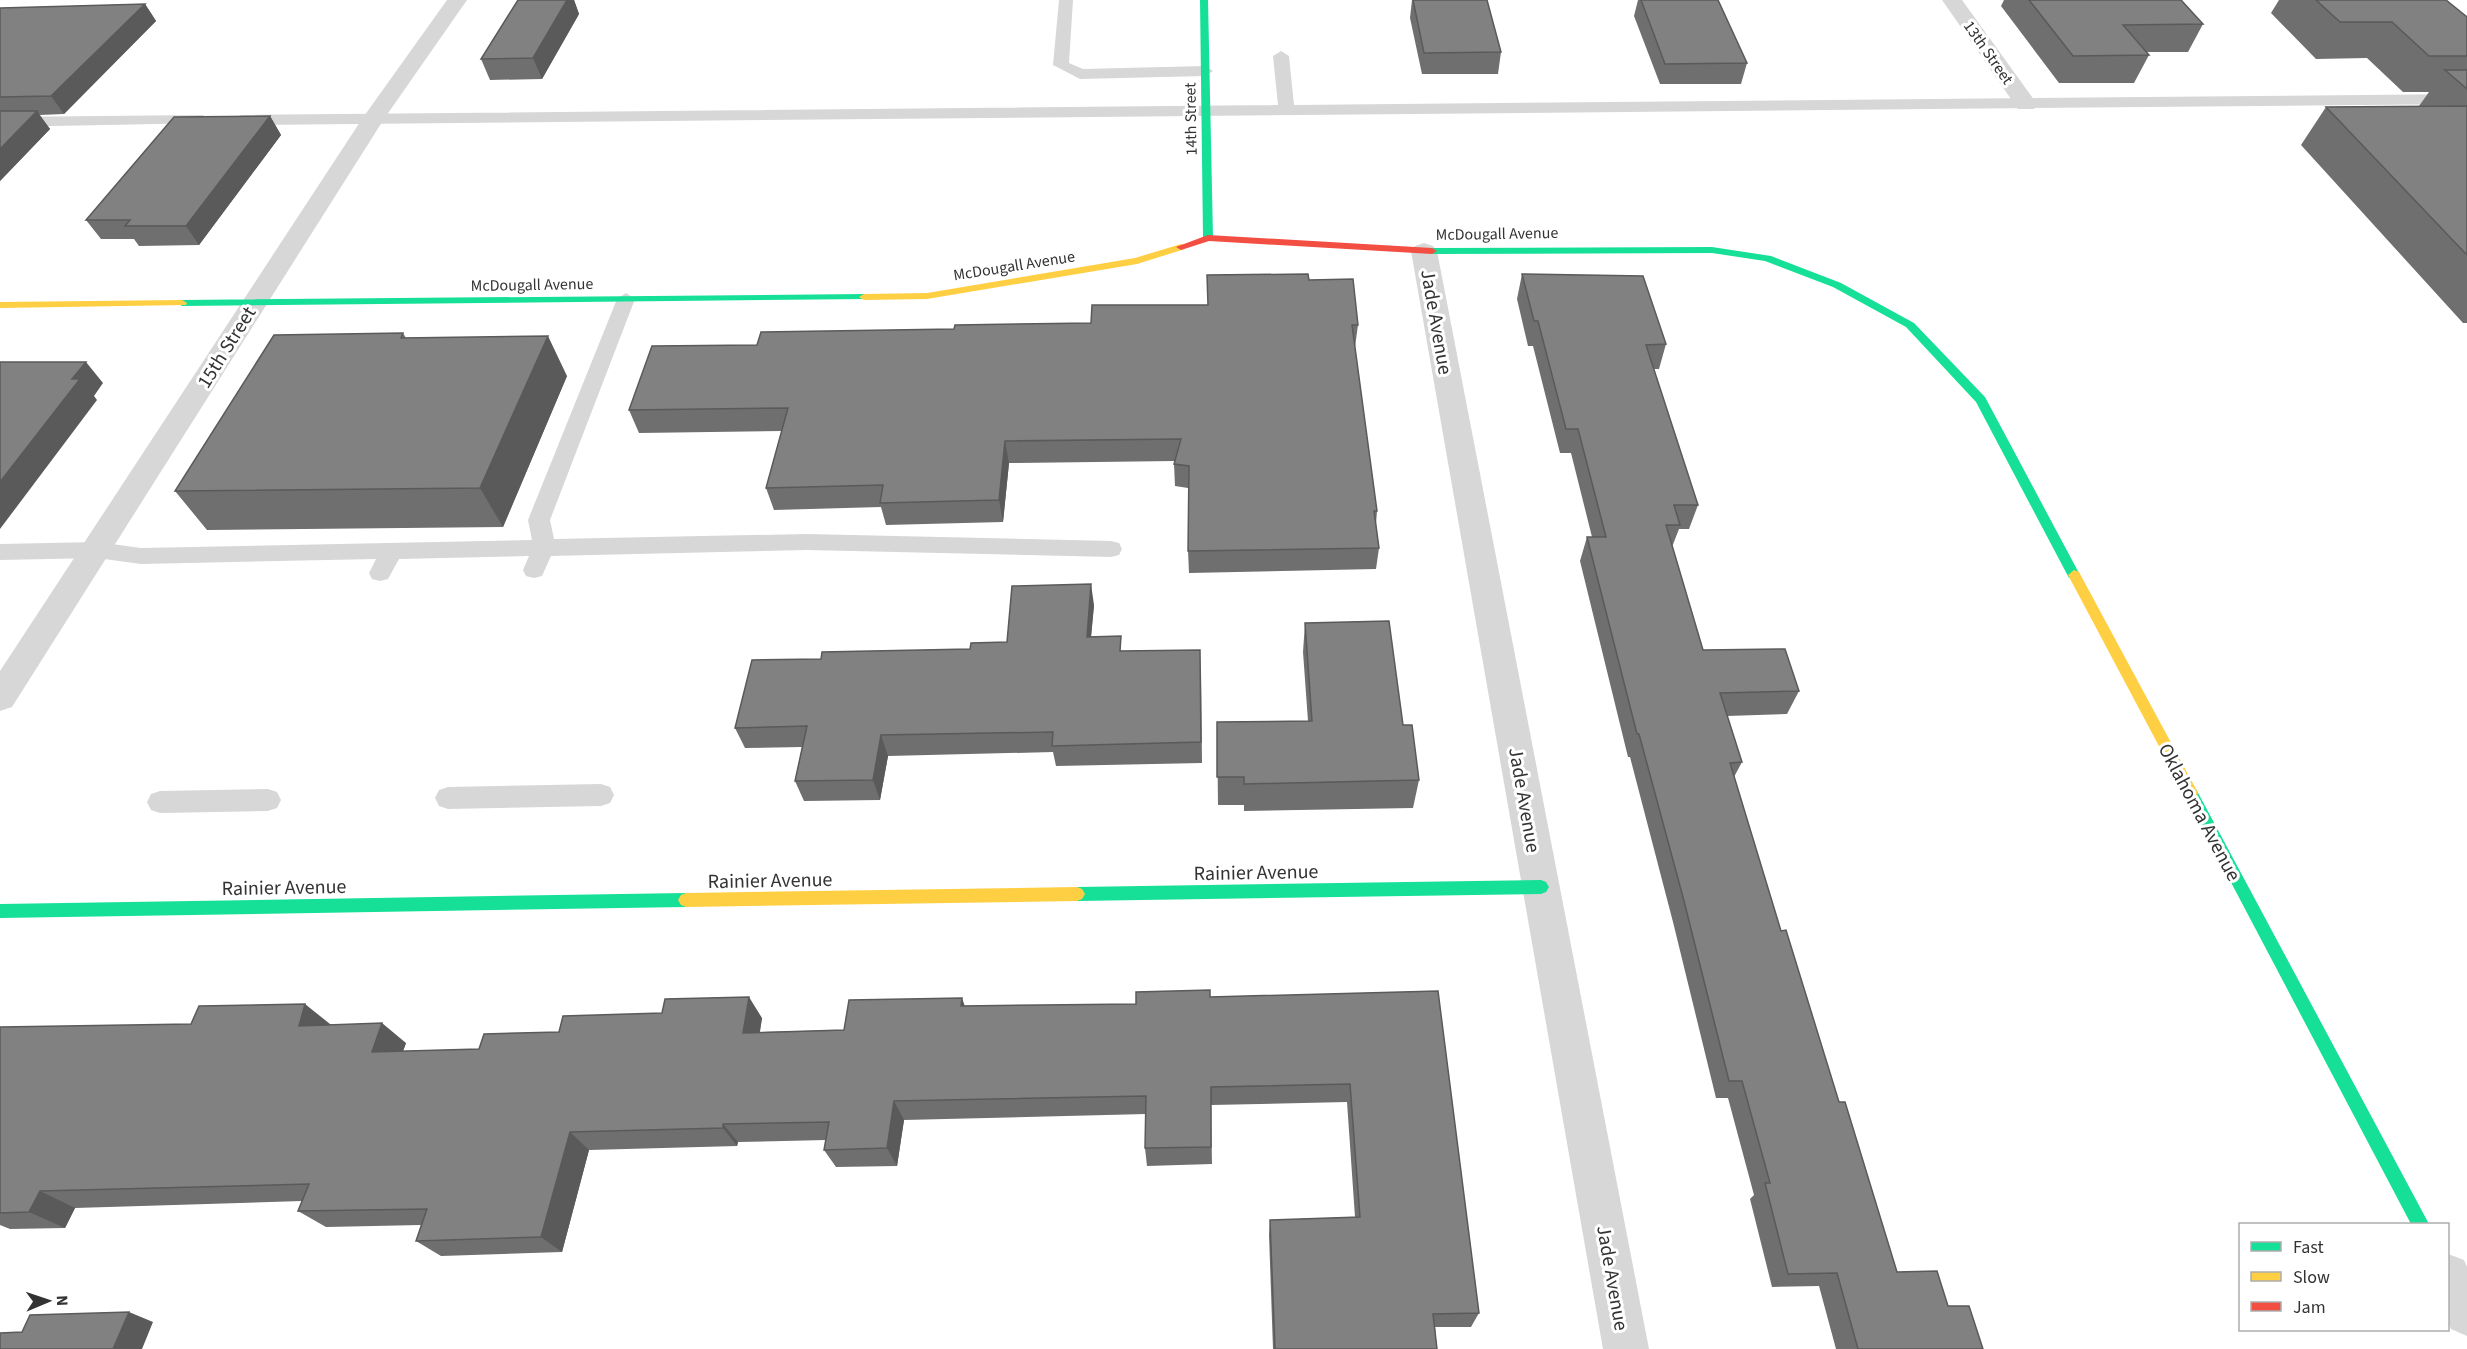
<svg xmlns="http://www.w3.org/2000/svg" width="2467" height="1349" font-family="'Source Sans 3',sans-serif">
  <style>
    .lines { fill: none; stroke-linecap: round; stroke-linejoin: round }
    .lane { fill: #d7d7d7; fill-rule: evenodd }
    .street { fill: #d7d7d7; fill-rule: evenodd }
    .fast { fill: #16e098; fill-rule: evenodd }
    .slow { fill: #ffcf43; fill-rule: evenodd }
    .jam { fill: #f24e42; fill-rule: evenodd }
    .wall { fill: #6f6f6f }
    .shaded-wall { fill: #5a5a5a }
    .building { fill: #818181; stroke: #5a5a5a; stroke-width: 1.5 }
    .labels { text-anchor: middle; stroke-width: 6; stroke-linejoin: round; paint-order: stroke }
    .far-street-label { font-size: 16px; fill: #333; stroke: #fff }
    .street-label { font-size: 20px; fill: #333; stroke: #fff }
  </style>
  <rect width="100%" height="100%" fill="#fff"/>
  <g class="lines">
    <path class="lane" d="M1059,0H1073L1069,63L1083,69L1205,66L1213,71L1205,76L1080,79L1053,65Z
      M1281,51L1289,56L1294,105L2467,94V104L241,125L233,120L241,115L1278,105L1273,56Z
      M203,115L211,120L209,123L0,127V117Z
      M626,293L635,299L550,520L554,539L807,534L1111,541L1119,543L1122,549L1119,555L1111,557L807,550L551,556L542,576L534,578L526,576L523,570L529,556L399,559L388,579L380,581L372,579L369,573L376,559L141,564L97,558L0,560V544L97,542L141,548L532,540L528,520L617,299Z
      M601,784L610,787L614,795L610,803L601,806L448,809L439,806L435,798L439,790L448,787Z
      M268,789L277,792L281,800L277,808L268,811L160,813L151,810L147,802L151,794L160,791Z"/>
    <path class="street" d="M447,0H467L384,119L12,707L0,711V671L362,119Z
      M1942,0H1962L2037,104L2034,109H2018Z
      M1424,243L1433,246L1437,251L1649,1349H1603L1411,251L1415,246Z
      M2448,1254L2464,1260L2467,1267V1336L2451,1329L2448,1322Z"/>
    <path class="fast" d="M1200,0H1208L1213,238L1208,241L1203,238Z
      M1712,247L1771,256L1841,283L1914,323L1985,397L2080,575L2079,578H2069L1976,402L1906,327L1833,287L1765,261L1712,253L1432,254L1427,251L1432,248Z
      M864,294L868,295V299L182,306L177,303L182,300Z
      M2191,787L2196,789L2429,1224H2411L2186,797L2184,793L2186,789Z
      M1541,880L1546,882L1549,887L1546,892L1541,894L1077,901L1072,899L1069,894L1072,889L1077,887Z
      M686,893L691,895L694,900L691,905L686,907L0,918V904Z"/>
    <path class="slow" d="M1181,244L1185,245V249L1137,264L927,299L864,300L859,297L864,294L927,293L1135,258Z
      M182,300L187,303L186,305L0,308V302Z
      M2074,570L2079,572L2196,789L2198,793L2196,797L2191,799L2186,797L2068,575Z
      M1077,887L1082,889L1085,894L1082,899L1077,901L686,907L681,905L678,900L681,895L686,893Z"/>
    <path class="jam" d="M1208,235L1432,248L1437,251L1432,254L1209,241L1181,250L1176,247Z"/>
  </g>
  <path class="wall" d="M518,0H574L579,14L542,79L490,80L481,59Z
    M1412,0H1487L1501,52L1498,74H1422L1410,18Z
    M1638,0H1718L1747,63L1741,84H1660L1634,16Z
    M2004,0H2181L2203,24L2188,52H2146L2149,55L2134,83H2059L2001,6Z
    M2279,0H2446L2467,17V323H2463L2301,145L2326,107L2419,106L2429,92H2403L2367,58L2316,59L2271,13Z
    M145,4L156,21L64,114L39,115L50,129L0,181V8Z
    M270,116L281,135L199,245L139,246L134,239H101L86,220Z
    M1522,274L1666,344L1659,369H1653L1698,505L1689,529H1679L1672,547L1703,650L1799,691L1787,714L1727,716L1742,762L1734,777L1781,931L1897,1272L1948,1306L1983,1349H1836L1819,1286L1772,1287L1750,1199L1754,1195L1728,1098H1716L1673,922L1630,757H1628L1580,561L1587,537H1592L1571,453H1560L1533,346H1528L1517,299Z
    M1309,280L1358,325L1355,347L1377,511L1376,524L1379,548L1376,569L1189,573L1188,551V488L1175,486L1174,464L1175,461L1009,463L1003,522L886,525L881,507L774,510L766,488L782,431L639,433L629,410L757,345L954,329L1091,323L1208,305Z
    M403,333L406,338L567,376L503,527L207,530L175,491Z
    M1094,605L1091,637L1122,651L1201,670L1202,763L1056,766L1053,752L888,756L880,800L804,801L795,781L802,747L745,748L735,728L821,659L970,649L1007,642Z
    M1305,623L1403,725L1419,780L1413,808L1244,811V805H1218L1217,722L1308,721L1303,652Z
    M1438,991L1479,1313L1471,1327H1435L1437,1349H1273L1269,1235L1270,1220L1355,1217L1347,1102L1211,1105L1212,1164L1147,1166L1145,1148L1146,1114L904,1120L897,1166L836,1167L824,1150L826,1140L738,1142L737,1146L589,1150L562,1252L441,1256L416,1241L421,1225L326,1227L298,1211L302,1201L75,1208L65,1228L10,1229L0,1225V1027L330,1024L406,1043L403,1051L479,1049L559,1032L762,1018L760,1032L844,1030L965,1006L1136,1004L1210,997Z"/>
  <path class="shaded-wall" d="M567,0H574L579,14L542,79L533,58Z
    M145,4L156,21L64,114L51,96Z
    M37,111L50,129L0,181V149Z
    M270,116L281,135L199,245L186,226Z
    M548,336L567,376L503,527L480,488Z
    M86,362L103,383L94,396L97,400L0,529V482L72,379Z
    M1005,441L1009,463L1003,522L999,500Z
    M1091,584L1094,605L1089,658L1087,637Z
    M881,735L888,756L880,800L873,780Z
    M749,997L762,1018L756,1052L743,1033Z
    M962,998L969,1018L961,1006Z
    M305,1004L330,1024L324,1045L299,1026Z
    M382,1023L406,1043L396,1071L372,1052Z
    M894,1101L904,1120L897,1166L887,1148Z
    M723,1124L738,1142L737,1146L723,1128Z
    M570,1132L589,1150L562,1252L541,1237Z
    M40,1191L75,1208L65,1228L29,1212Z
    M129,1312L153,1322L142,1349H113Z"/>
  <path class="building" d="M518,0H567L533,58L481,59Z
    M1413,0H1487L1501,52L1424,53Z
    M1641,0H1718L1747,63L1665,64Z
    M2029,0H2181L2203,24L2123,25L2149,55L2073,56Z
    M2316,0H2446L2467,17V56H2429L2392,22H2340Z
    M145,4L51,96L0,97V8Z
    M2445,70H2467V89Z
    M2467,106V255L2326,107Z
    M0,111H37L0,149Z
    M270,116L186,226H125L130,220H86L174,117Z
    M1308,274L1309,280L1353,279L1358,325H1352L1377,511H1374L1379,548L1188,551L1189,466L1174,464L1181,439L1005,441L999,500L880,503L883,485L766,488L788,408L629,410L652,346L757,345L761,332L954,329L955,325L1091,323L1092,305H1208L1207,275Z
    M1522,274L1643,276L1666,344L1646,345L1698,505H1674L1680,525H1666L1703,650L1785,649L1799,691L1720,693L1742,762L1730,763L1781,931L1786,930L1839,1102H1845L1897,1272L1937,1271L1948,1306H1969L1983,1349H1858L1837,1273L1788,1274L1765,1183H1770L1742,1081H1729L1684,901L1639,734H1637L1587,537H1606L1578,429H1566L1538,321H1534Z
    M403,333L401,338L548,336L480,488L175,491L274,335Z
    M0,362H86L72,379H80L0,482Z
    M1091,584L1087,637L1121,636L1120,651L1200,650L1201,742L1052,746L1053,732L881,735L873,780L795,781L807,726L735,728L752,660L821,659L822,652L970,649L971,643L1007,642L1012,586Z
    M1389,621L1403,725H1412L1419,780L1244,784V777H1217V722L1312,721L1305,623Z
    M1210,990V997L1438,991L1479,1313L1433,1314L1437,1349H1275L1270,1220L1360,1217L1350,1084L1211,1087V1147L1145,1148L1146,1096L894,1101L887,1148L824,1150L829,1122L723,1124V1128L570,1132L541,1237L416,1241L427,1209L298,1211L309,1184L40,1191L29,1212L0,1213V1027L191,1024L199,1006L305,1004L299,1026L382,1023L372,1052L479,1049L484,1034L559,1032L563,1016L662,1013L665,999L749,997L743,1033L844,1030L849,1000L962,998L961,1006L1136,1004V992Z
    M129,1312L113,1349H0V1333L22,1332L30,1315Z"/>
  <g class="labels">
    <g class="far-street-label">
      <text transform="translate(1989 52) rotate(55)" y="6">13th Street</text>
      <text transform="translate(1190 119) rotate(-91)" y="6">14th Street</text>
      <text transform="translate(1497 233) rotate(-1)" y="6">McDougall Avenue</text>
      <text transform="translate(1014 265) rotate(-9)" y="6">McDougall Avenue</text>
      <text transform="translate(532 284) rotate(-1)" y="6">McDougall Avenue</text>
    </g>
    <g class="street-label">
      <text transform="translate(1437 322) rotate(80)" y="7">Jade Avenue</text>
      <text transform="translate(226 347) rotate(-58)" y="7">15th Street</text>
      <text transform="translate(1525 800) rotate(80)" y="7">Jade Avenue</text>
      <text transform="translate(2200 812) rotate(62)" y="7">Oklahoma Avenue</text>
      <text transform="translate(1256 872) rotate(-1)" y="7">Rainier Avenue</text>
      <text transform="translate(770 880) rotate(-1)" y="7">Rainier Avenue</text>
      <text transform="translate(284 887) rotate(-1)" y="7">Rainier Avenue</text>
      <text transform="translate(1613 1278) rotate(80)" y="7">Jade Avenue</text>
    </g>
  </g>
  <rect x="2239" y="1223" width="210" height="108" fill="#ffffff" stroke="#adadad" stroke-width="1.5"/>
  <rect x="2251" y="1242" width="30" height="9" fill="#16e098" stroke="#adadad" stroke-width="1.5"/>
  <text x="2293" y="1253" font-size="18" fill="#333333">Fast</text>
  <rect x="2251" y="1272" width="30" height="9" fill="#ffcf43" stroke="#adadad" stroke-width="1.5"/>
  <text x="2293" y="1283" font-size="18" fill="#333333">Slow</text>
  <rect x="2251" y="1302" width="30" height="9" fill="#f24e42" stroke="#adadad" stroke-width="1.5"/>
  <text x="2293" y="1313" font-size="18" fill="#333333">Jam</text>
  <g transform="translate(48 1301) rotate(88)" stroke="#ffffff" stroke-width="4.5" paint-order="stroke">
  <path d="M0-4.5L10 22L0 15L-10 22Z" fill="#333333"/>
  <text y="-9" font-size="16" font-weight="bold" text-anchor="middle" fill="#333333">N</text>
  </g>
</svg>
